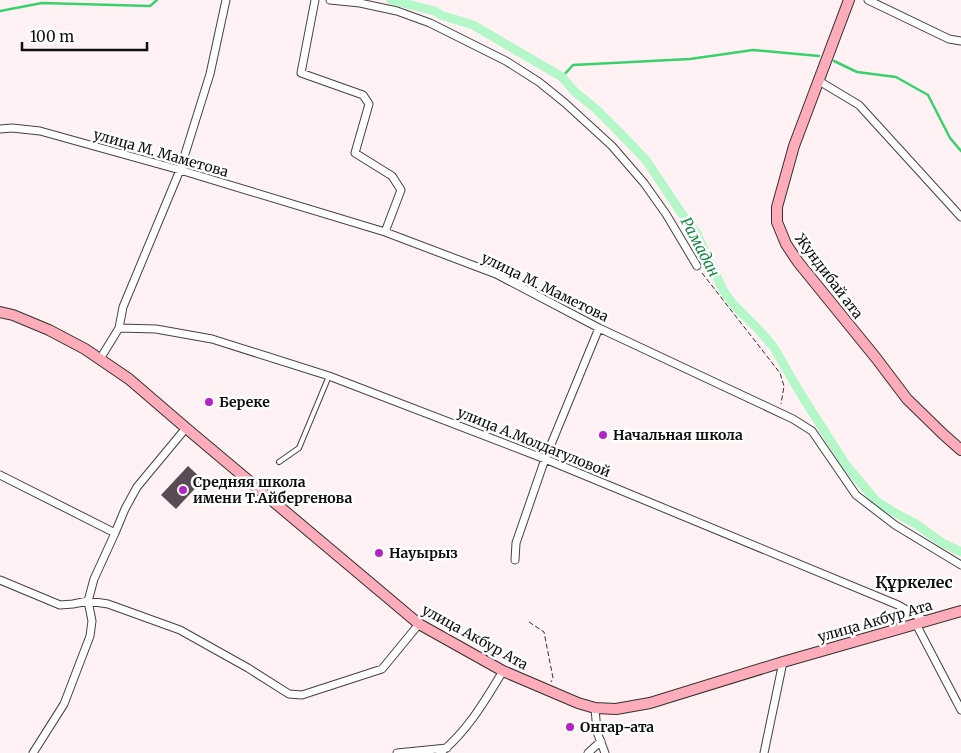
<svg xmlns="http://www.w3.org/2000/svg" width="961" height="753" font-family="Merriweather,serif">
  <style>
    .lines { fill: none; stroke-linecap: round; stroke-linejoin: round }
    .stream { stroke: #38d26d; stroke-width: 2.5 }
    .canal { stroke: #b4f8c9; stroke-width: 9 }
    .building { fill: #584b54 }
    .lane-casing { stroke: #424242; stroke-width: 6 }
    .street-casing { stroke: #424242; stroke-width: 9 }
    .secondary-casing { stroke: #313131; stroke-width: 12 }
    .path { stroke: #313131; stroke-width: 1; stroke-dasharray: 5 2.5; stroke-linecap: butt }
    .lane { stroke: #fff; stroke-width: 4 }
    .street { stroke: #fff; stroke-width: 7 }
    .secondary { stroke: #ffacba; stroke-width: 10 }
    .poi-dot { fill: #b322c4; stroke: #fff; stroke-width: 2 }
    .labels { text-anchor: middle; stroke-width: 5; stroke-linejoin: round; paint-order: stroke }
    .street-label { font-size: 14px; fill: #0f0f0f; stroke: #fff }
    .poi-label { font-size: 14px; font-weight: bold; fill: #0f0f0f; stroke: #fff; text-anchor: start }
    .water-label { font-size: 15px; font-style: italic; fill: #13883f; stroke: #fff }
    .quarter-label { font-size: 16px; font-weight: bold; fill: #0f0f0f; stroke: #fff }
  </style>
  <rect width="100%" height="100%" fill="#fff1f4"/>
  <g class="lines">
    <path class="stream" d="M0,11L42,3L150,6L157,0
      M834,61L857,72L896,77L928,95L950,138L961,151
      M562,77L573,65L690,59L753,50L819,56"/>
    <path class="canal" d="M391,0L435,11L441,15L473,25L562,77L575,92L596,109L617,130L646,160L682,214L696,232L723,290L733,304L757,328L773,346L802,396L846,465L876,501L897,514L916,524L941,542L961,552"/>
  </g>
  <path class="building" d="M188,466L203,480L176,509L161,495Z"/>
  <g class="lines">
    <defs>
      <path id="lane" d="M279,462L299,448L329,376"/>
      <path id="street" d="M315,0L301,73L363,95L369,104L355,153L392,176L401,190L385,232
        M330,0L360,3L397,11L430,23L506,61L539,82L565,103L612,146L644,183L666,214L697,266
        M868,0L949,39L961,41
        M819,81L859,105L961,217
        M0,129L12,128L40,131L180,170L385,232L496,274L599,328L793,419L812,431L856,495L895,525L961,565
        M119,328L156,329L212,339L329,376L545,459L898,605L926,621
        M100,359L119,328L123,307L180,170L210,74L226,0
        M0,475L115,533
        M515,560L516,543L545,459L599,328
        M0,580L60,605L73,604L88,601L108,604L180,630L248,668L289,694L302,695L382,669L419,624
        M916,624L961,710
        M595,708L597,732L605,753
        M33,753L64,704L90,636L92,621L88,601L94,579L115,533L125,509L137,487L186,428
        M397,753L447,748
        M440,753C467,732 486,699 503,671
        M588,753L601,741
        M764,753L783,662"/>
      <path id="secondary" d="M849,0L794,146L777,207V222L786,244L798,262L876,358L907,399L944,435L961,450
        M0,312L13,315L49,330L85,349L129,379L186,428L419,624L503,671L578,703L595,708L616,709L650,703L783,662L961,611"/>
    </defs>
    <use href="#lane" class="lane-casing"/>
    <use href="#street" class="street-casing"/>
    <use href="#secondary" class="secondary-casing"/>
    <path class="path" d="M702,273L780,373L784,386L781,404
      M529,622L544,632L553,678L551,682"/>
    <use href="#lane" class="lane"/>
    <use href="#street" class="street"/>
    <use href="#secondary" class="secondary"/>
  </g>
  <g class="poi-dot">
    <circle cx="209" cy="402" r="5"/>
    <circle cx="603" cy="435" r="5"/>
    <circle cx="183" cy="490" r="5"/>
    <circle cx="379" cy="553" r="5"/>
    <circle cx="570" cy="727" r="5"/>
  </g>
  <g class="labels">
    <g class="street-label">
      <text transform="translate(161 153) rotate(16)" y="5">улица М. Маметова</text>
      <text transform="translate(829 276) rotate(53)" y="5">Жундибай ата</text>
      <text transform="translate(545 287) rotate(26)" y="5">улица М. Маметова</text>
      <text transform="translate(534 442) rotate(22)" y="5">улица А.Молдагуловой</text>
      <text transform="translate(875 621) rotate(-16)" y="5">улица Акбур Ата</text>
      <text transform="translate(475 637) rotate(29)" y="5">улица Акбур Ата</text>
    </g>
    <g class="poi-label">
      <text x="219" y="407">Береке</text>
      <text x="613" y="440">Начальная школа</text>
      <text x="193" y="487">Средняя школа<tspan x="193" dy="16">имени Т.Айбергенова</tspan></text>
      <text x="389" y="558">Науырыз</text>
      <text x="580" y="732">Онгар-ата</text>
    </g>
    <g class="water-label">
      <text transform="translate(700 247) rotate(62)" y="5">Рамадан</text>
    </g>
    <g class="quarter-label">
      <text x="914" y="588">Құркелес</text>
    </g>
  </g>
  <path d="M22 42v8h125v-8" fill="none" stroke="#0f0f0f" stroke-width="2.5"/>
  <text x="30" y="42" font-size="15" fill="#0f0f0f" stroke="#ffffff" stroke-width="4" paint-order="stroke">100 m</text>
</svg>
